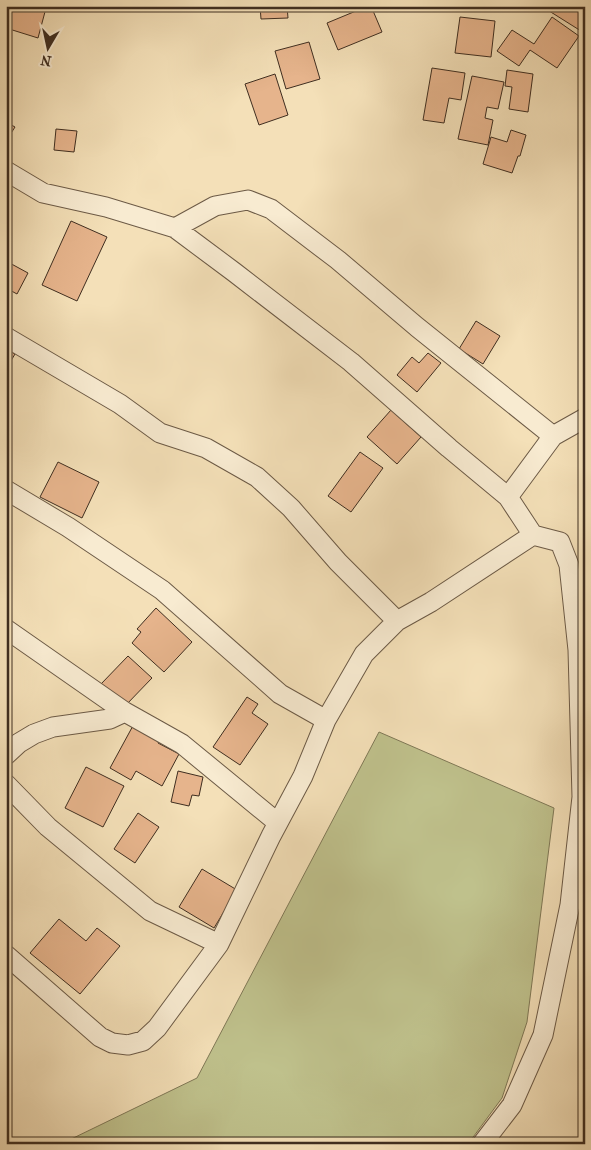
<svg xmlns="http://www.w3.org/2000/svg" width="591" height="1150" font-family="'IM FELL French Canon',serif">
  <style>
    .green { fill: #bfc18c; stroke: #7f7856 }
    .building { fill: #e6b48c; stroke: #3f2e20 }
    .lines { fill: none; stroke-linecap: round; stroke-linejoin: round }
    .minor-casing { stroke: #6c5a46; stroke-width: 21 }
    .minor { stroke: #f8ebd1; stroke-width: 19 }
  </style>
  <rect width="100%" height="100%" fill="#f4e0b8"/>
  <filter id="stains"><feTurbulence type="fractalNoise" baseFrequency=".004" numOctaves="4"/><feColorMatrix values="0 0 0 0 .2 0 0 0 0 .09 0 0 0 0 .02 0 0 0 .5 -.17"/></filter>
  <radialGradient id="worn" r=".72"><stop offset=".6" stop-color="#630" stop-opacity="0"/><stop offset="1" stop-color="#630" stop-opacity=".3"/></radialGradient>
  <path class="green" d="M379,732L554,808L527,1022L502,1098L468,1144H61L197,1078Z"/>
  <path class="building" d="M7,6H40L46,8L38,38L6,28Z
    M260,6H287L288,18L261,19Z
    M368,6H371L382,32L338,50L327,23Z
    M547,6H585V24L581,31L546,9Z
    M460,17L495,21L491,57L455,53Z
    M552,17L579,36L557,68L530,50L519,66L497,51L512,30L534,44Z
    M309,42L320,79L286,89L275,51Z
    M432,68L465,73L461,100L449,98L444,123L423,120Z
    M507,70L533,74L528,112L509,109L512,87L505,86Z
    M275,74L288,115L259,125L245,84Z
    M472,76L504,82L498,109L487,107L485,118L493,120L488,145L458,139Z
    M6,122L15,127L6,141Z
    M56,129L77,131L74,152L54,150Z
    M511,130L526,135L520,156H518L512,173L483,164L491,137L507,142Z
    M71,221L107,237L77,301L42,285Z
    M6,261L28,273L17,294L6,288Z
    M476,321L500,336L483,364L459,349Z
    M6,349L15,354L6,369Z
    M428,353L441,363L417,392L397,375L412,357L419,363Z
    M391,410L421,437L397,464L367,437Z
    M360,452L383,468L351,512L328,496Z
    M58,462L99,482L82,518L40,497Z
    M156,608L192,642L164,672L132,643L141,632L137,629Z
    M128,656L152,678L125,706L101,684Z
    M247,697L258,704L252,713L268,724L240,765L213,747Z
    M135,722L161,737L158,743L179,754L162,786L136,771L131,780L110,768Z
    M86,767L124,786L103,827L65,808Z
    M178,771L203,777L199,796L192,795L189,806L171,802Z
    M138,813L159,827L135,863L114,849Z
    M202,869L237,890L214,928L179,907Z
    M59,919L86,941L97,928L120,946L80,994L30,953Z"/>
  <g class="lines">
    <defs>
      <path id="minor" d="M6,171L43,193L106,207L175,228L234,272L351,362L449,448L508,497L533,535L560,542L569,565L578,650L582,797L570,905L543,1035L512,1105L482,1144
        M175,228L215,206L248,200L271,209L338,260L417,327L553,436
        M6,337L120,404L160,433L206,448L257,477L291,508L338,562L397,621
        M6,490L68,527L162,590L280,694L326,720
        M508,497L553,436L585,418
        M6,629L125,712L182,744L278,823
        M6,755L19,743L34,734L53,727L110,719L125,712
        M6,784L48,827L150,911L219,944
        M6,955L100,1037L112,1043L128,1045L143,1041L157,1028L219,944L271,836L303,776L326,720L364,654L397,621L431,602L533,535"/>
    </defs>
    <use href="#minor" class="minor-casing"/>
    <use href="#minor" class="minor"/>
  </g>
  <rect width="591" height="1150" fill="none" stroke="#f4e0b8" stroke-width="25"/>
  <rect x="8" y="8" width="576" height="1135" fill="none" stroke="#3f2e20" stroke-width="2.5"/>
  <rect x="12" y="12" width="566" height="1125" fill="none" stroke="#3f2e20"/>
  <g transform="translate(48 48) rotate(189)" stroke="#f8ebd1" stroke-width="4" paint-order="stroke">
  <path d="M0-4L9 19L0 12L-9 19Z" fill="#3f2e20"/>
  <text y="-8" font-size="14" font-weight="bold" text-anchor="middle" fill="#3f2e20">N</text>
  </g>
  <rect width="100%" height="100%" filter="url(#stains)"/>
  <rect width="100%" height="100%" fill="url(#worn)"/>
</svg>
